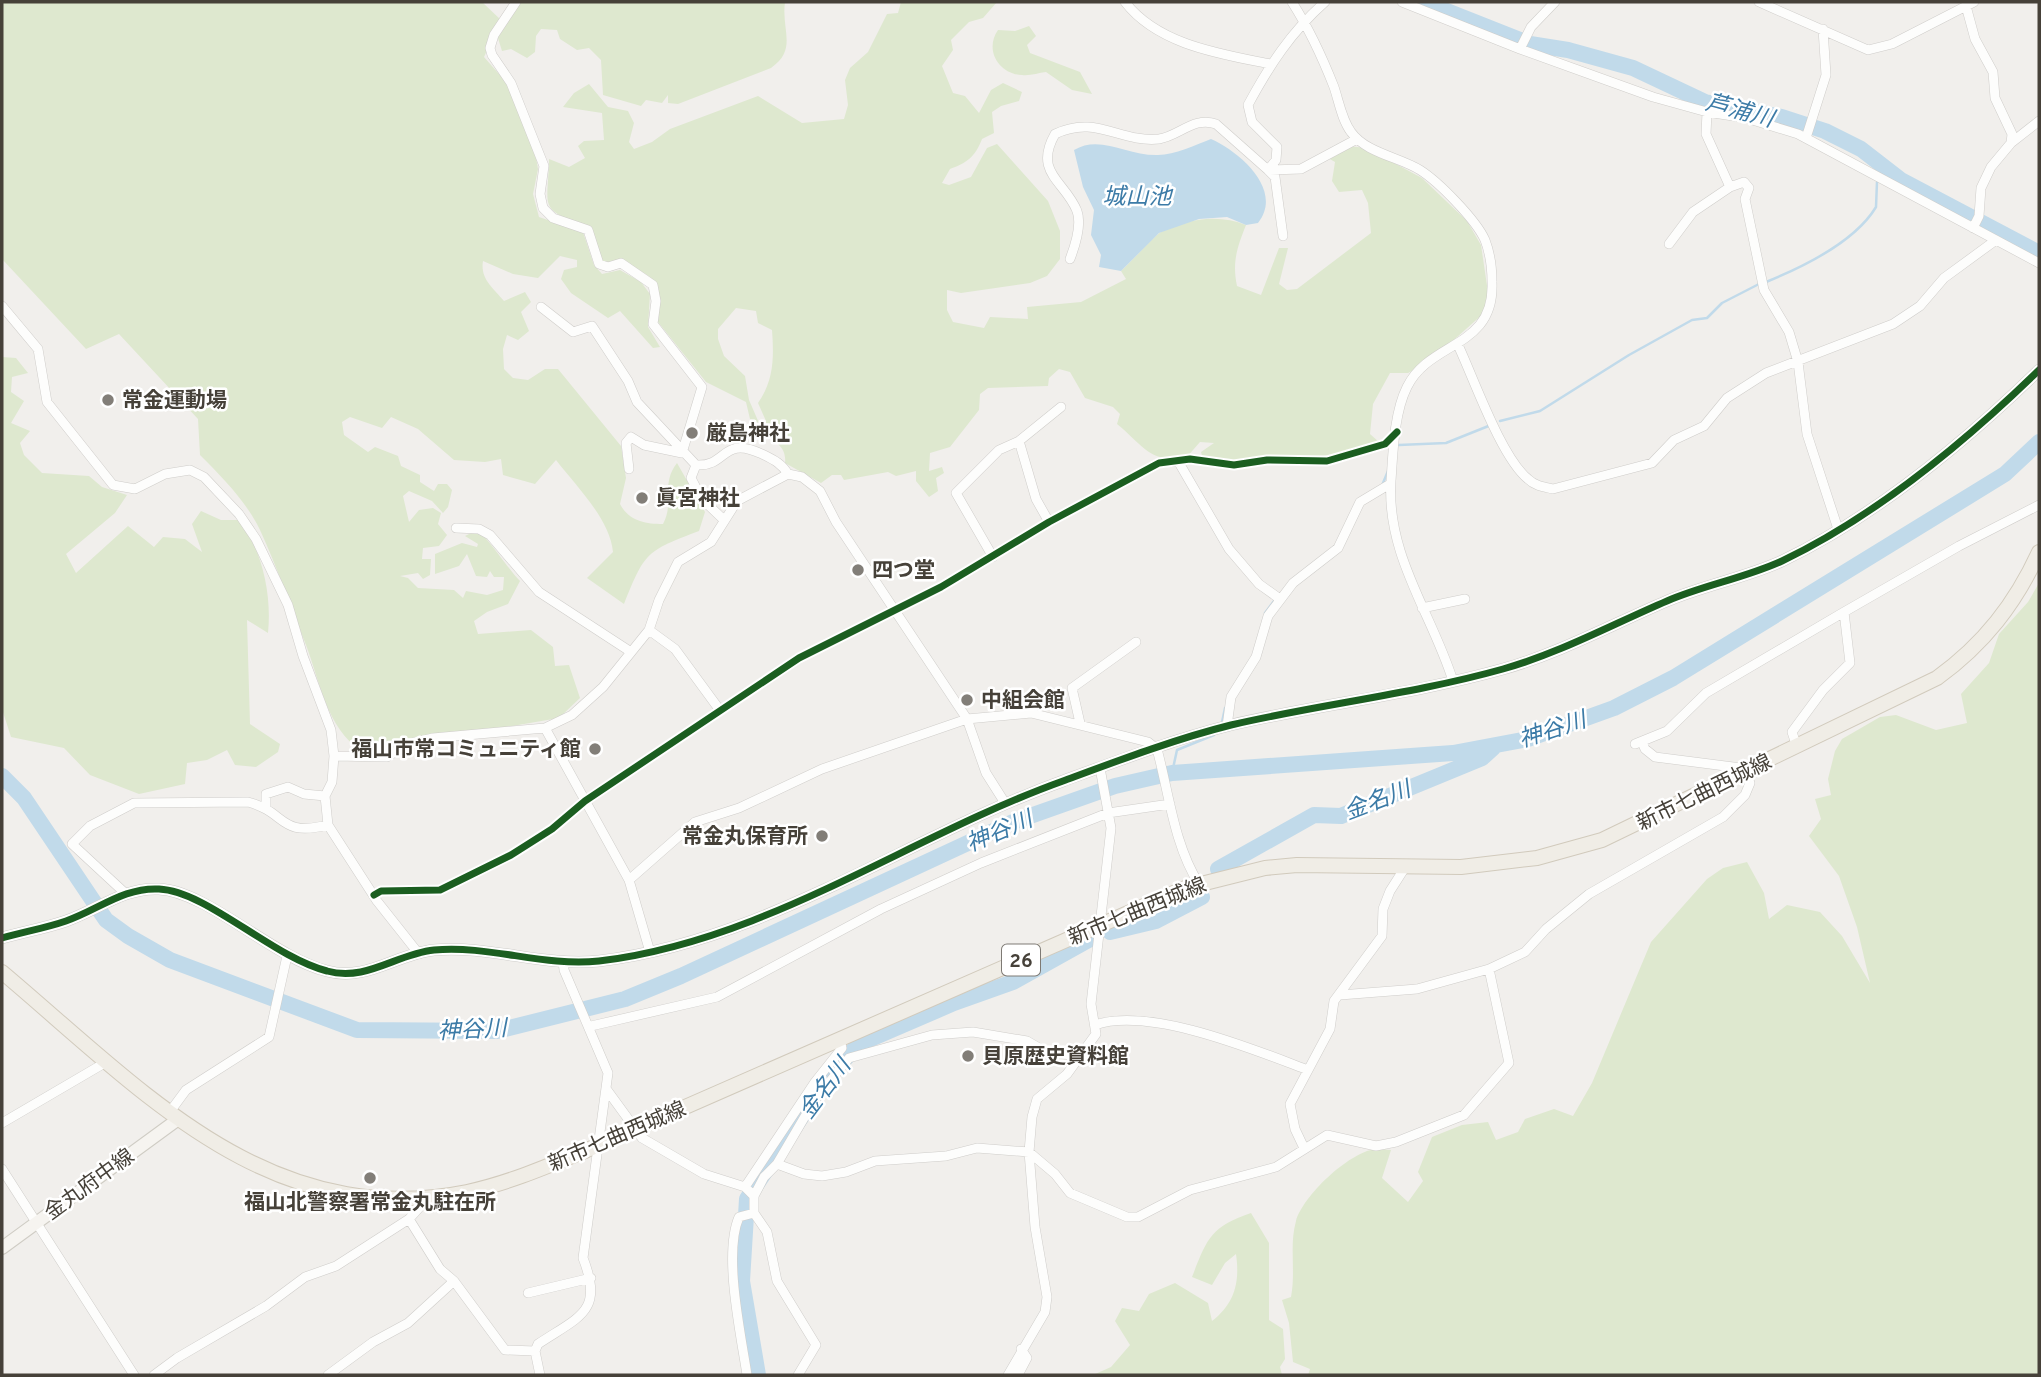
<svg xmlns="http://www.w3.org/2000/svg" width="2041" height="1377" font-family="Overpass,'Noto Sans JP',sans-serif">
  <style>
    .green { fill: #dee8cf }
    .water { fill: #c1daea }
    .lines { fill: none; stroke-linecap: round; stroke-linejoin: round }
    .stream { stroke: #c1daea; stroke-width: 2.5 }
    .river { stroke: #c1daea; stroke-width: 16 }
    .minor-casing { stroke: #cfcdca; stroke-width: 10 }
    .tertiary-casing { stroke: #cfcdca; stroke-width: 12 }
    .secondary-casing { stroke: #cfccc4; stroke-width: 14 }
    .primary-casing { stroke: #d1cabc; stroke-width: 16 }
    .minor { stroke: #fdfdfc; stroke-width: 9 }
    .tertiary { stroke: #fdfdfc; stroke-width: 10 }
    .secondary { stroke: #f6f4f0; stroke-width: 12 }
    .primary { stroke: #f0ede6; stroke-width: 14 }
    .cycleway-casing { stroke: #fff; stroke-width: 11 }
    .cycleway { stroke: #1b5e20; stroke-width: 7 }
    .poi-dot { fill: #827e78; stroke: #fff; stroke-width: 2.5 }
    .labels { text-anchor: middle; stroke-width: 5; stroke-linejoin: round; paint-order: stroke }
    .shield { fill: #fff; stroke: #7e7a74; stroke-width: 2 }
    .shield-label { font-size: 19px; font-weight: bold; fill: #464139 }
    .poi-label { font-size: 21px; font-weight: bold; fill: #464139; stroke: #fff; text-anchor: start }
    .street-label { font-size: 21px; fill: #464139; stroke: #fff }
    .water-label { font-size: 23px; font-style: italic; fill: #3c7ba7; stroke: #fff }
  </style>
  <rect width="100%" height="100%" fill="#f1efec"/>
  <path class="green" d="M2,2H482L501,20L484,57L506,82L535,151L538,169L533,194L539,217L583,232L594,265L602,274L620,270L641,282L650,294L648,327L660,347L653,348L620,311L608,318L571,293L561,279L564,270L577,267V260L560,256L538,278L513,274L483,261C480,279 493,288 504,301L525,292L531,302L521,312L529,331L518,340L507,335L503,349L504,369L513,378L528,380L545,369H558L621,446L626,478L620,504C629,521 645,524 663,524C675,502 660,485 677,463L705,512L699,531C646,551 645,552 624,604L587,578L613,552C610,519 576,486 556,460L535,484L503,475L501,459L485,462L454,460L418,429L391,417L382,428L350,417L342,422L344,435L368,452L375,447L398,456L401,466L420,475V482L434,491L438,484H447L452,490L448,507L443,513L432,501L409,491L403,496L409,522L419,510L433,508L441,513L438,524L447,535L439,546L423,548L422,559H431L430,575L423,579L418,573L400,576L408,578L418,588L454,590L463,598L466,591L487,595L503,590L504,577H494L490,571L487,577L476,576L467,554L459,566L435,574V554L462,543L477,547L478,544L465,536L477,530C486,535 509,570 520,581L508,604L487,612L474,621L478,634L531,630L553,647L555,666L569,665L580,698L559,718L362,752C326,726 321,685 306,645C291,607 277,567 260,530C246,501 222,477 200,455L198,419L119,334L86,349L2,259Z
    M519,2H785C781,30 798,49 771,68L678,104L668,103V95L662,103L646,100L641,106L603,95L601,60L589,48L577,50L560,39L557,30L541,29L536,36L535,52L527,58L511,49L502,51L497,35Z
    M901,2H997L983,18L969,22L951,40L953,50L942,66L953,93L965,96L979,113L991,90L1003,83L1022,92L1019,101L1001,106L992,112L994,133L982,139C975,157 967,163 950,169L942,183L949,185L971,177L987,148L997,144L1048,201L1060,231V259L1047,276L1030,283L961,293L947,290V310L953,322L984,328L990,317L1028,319L1027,307L1081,302L1126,279L1121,271C1130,263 1154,236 1161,232C1187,218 1220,214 1246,225C1237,248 1232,262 1237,286L1261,295L1279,248H1288L1279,284L1287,290L1297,289L1371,233L1368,203L1362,190L1339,192L1332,181L1335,162L1328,158L1348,146L1366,148L1422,178L1467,221L1481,245L1489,299L1484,313L1429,362L1408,373H1390L1373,404L1370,434L1379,442C1322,459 1265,468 1205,466L1201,452L1214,443L1200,442L1186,458C1149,463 1144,446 1117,424L1120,414L1113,407L1085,398L1070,372L1059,369L1049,378L1048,386L988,388L980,394L979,410L950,447L930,453L929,471L942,467L944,473L936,478L938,491L929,497L916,481V471L896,476L888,472L844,480L841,475H832L821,483L785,463C787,447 775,441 762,435L766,421L758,403C774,380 774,357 772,330L758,323L756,311L736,308L718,329V339L724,356L745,376L749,400L759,423L750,419L746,402L706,382L658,322L659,295L650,277L625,261L607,264L601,259L589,227C537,208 548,210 549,159L569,167L585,158L578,146L584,141L604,140L602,113L563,107L574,93L589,84L608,107L628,111L634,123L629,142L634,149L652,142L670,129L758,96L802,123L844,119L848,105L845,80L850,68L868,52L887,14L898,13Z
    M1029,26L1036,36L1027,45L1030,53L1080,72L1092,94L1072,90L1046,72C1038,73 1030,76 1022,75C999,74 984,50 998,30L1015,31Z
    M2,357L16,358L28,373L12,377L11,392L24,401L11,423L30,431L20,443L24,455L42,473L89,476L102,487L127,495L115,513L66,554L76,573L128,526L154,547L163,537L185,539L202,552L192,524L201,511L221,520H242C262,555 272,593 268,633L247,620L250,724L280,744L278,752L256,767L235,765L227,750L207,760L187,763L185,784L139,794L90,775L64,748L11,737L2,709Z
    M2039,583V1375H1308L1310,1369L1293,1362L1289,1323L1282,1300L1291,1297C1296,1271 1289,1246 1296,1221C1303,1196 1348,1153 1375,1149C1379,1148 1386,1150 1391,1150L1382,1178L1408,1202L1423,1181L1418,1172L1432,1137L1462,1125L1488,1122L1496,1140L1518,1132L1525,1119L1554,1109L1573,1116L1592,1083L1651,942L1707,879L1723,868L1747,862L1764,893L1769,919L1787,905L1820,912L1842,936L1870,983L1857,927L1839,876L1809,836L1821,819L1815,799L1831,795L1828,779L1835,751L1842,739L1880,717L1896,715L1936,730L1967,723L1961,694L1989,663L1999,634L2028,602Z
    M1251,1213L1269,1243V1320L1283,1329L1285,1359L1280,1367L1282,1375H1093L1111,1367L1130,1345L1115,1321L1122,1308L1139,1311L1149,1294L1175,1283L1208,1303L1212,1321C1235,1303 1240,1282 1236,1254L1225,1263L1212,1285L1192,1277C1207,1239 1210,1227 1251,1213Z"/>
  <path class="water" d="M1211,139C1240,152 1284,190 1258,223L1246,225L1227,217L1199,219L1159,233L1121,271L1099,267L1101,255L1091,235L1094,210L1083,187L1074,150C1100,134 1128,156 1158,155C1175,155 1195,145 1211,139Z"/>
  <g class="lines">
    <path class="stream" d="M1880,175L1886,168
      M1766,282C1803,267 1855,242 1876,207L1877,182
      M1500,421L1540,411L1629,355L1692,320L1707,318L1722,303L1759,284
      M1399,445L1446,443L1491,425
      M1383,483L1388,471
      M1265,613L1274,601
      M1222,722L1225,708
      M1172,773L1177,750L1214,735"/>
    <path class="river" d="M1424,2L1530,44L1568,50L1633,68L1705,102L1782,117L1825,131L1861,149L1901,180L2039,253
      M2,776L24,798L106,920L128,936L170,960L357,1030L497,1031L625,999L681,976L1013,822L1115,786L1172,773L1453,753L1528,739L1614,708L1673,678L2005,474L2039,442
      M1218,869L1314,815L1341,816L1482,758L1493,748
      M1110,932L1156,921L1202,897
      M758,1375L742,1281L747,1199L828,1077L859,1044L954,1003L1013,982L1092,938"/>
    <defs>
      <path id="minor" d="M516,2L494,35L490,48L492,55L511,83L544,166L540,194L543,208L553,218L588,230L599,264L608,267L621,263L653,285L656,301L653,324L702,387L682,453L644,445L631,437L626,443L629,469
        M1125,2C1158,45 1221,54 1270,64
        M1292,2C1308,27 1323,59 1334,87C1339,102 1342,120 1351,132C1366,153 1399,157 1420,170C1439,182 1476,220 1485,240C1490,253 1492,268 1492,282C1495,349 1430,340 1407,387C1394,413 1393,452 1391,481C1386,555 1432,614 1453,681
        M1402,2L1520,49L1653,97L1707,112L1746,118L1798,134L2039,263
        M1759,2L1868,50L1892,44L1974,2
        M1966,6L1975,39L1993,72L1995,98L2012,134L2011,143L1991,167L1981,188L1979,216L1973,228
        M1520,49L1531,27L1555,2
        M1707,112L1706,134L1730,187L1744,182L1749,188L1745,199L1764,290L1789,332L1798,362L1807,434L1838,529
        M1806,138L1826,75L1823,29
        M2011,143L2039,121
        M1268,170L1301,169L1357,139
        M1268,170L1275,177L1283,236
        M1669,244L1693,212L1730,187
        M1070,259C1075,246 1082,225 1077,211C1065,181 1033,173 1055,134C1096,114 1120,143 1159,139C1179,136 1194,116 1216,124L1268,170L1276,160L1277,147L1252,122L1248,105C1269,66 1291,32 1325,2
        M2,306L38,349L47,402L113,485L135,489L165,474L190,470L204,477L239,514L256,539L288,605L303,656L331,730L334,756L332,782L325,796L328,825L377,901L419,954
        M541,307L573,332L592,326L628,381L637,402L696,465C728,467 721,435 762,454C774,460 781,463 788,474
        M1458,345C1474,379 1501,457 1528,479C1535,486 1544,487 1553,489L1652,463L1674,440L1704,426L1727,398L1766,373L1893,324L1920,306L1944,278L1996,240
        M1019,441L1036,499L1049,522
        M1178,461L1229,549L1259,584L1280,599
        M696,465L691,478L702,499L724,520
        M456,528L479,529L490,535L539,592L631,652
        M993,557L956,493L999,450L1019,441L1061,407
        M1422,608L1465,599
        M649,630L675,649L719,709
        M1080,723L1072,688L1136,642
        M1227,726L1231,697L1256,657L1268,616L1293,583L1338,548L1360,502L1390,484
        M545,728L629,880L650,952
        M1635,744L1667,731L1706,693L1844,612
        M1797,747L1792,732L1823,690L1850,663L1844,612L1959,546L2039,505
        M334,756L387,757L407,744L433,738L545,728L572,715L603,687L649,630L659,600L678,562L711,542L737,501L788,474L802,477L820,491L836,522L967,719L986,773L1005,803
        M266,807V794L288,787L304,794L325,796
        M629,880L695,822L739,808L822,769L967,719L1031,713L1148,742L1157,749C1169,793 1174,845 1199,884
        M126,894L72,844L90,826L134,803L248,802C288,813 278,837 328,825
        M374,895L381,891L440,890L511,855L552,829L585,801L799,658L941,587L1049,522L1159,463L1190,459L1234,465L1267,460L1327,461L1385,444L1397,432
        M1340,995L1417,989L1489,969L1525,952L1546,929L1589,894L1723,817L1745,795L1750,783L1746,772L1741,768L1655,757L1645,749L1642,742
        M1095,1025C1149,1006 1255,1050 1308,1070
        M591,1026L717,997L881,909L981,863L1108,813L1170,804
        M607,1090L642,1138L704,1174L745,1187L754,1196
        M169,1113L186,1090L269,1037L287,956
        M2,1123L108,1061
        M1304,1148L1295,1129L1290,1104L1330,1029L1334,1001L1382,936L1383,909L1390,891L1406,866
        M777,1164L814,1101L849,1058L932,1035L973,1032L1027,1041L1046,1052L1080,1056
        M2,1169L134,1375
        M745,1187L815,1082L842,1048L840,1040
        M409,1219L440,1269L454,1281L505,1350L535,1351
        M528,1293L591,1278
        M154,1375L177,1358L266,1306L305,1277L336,1266L409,1219L428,1198
        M328,1375L373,1342L408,1323L454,1281
        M540,1375L535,1351L538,1344C580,1316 604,1312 583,1258L608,1073L564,970L563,961
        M747,1375C741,1335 723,1254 739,1217L754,1213
        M798,1375L816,1345L777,1281L767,1232L754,1213V1196L764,1177L777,1164L804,1174L822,1176L846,1172L875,1161L946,1156L977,1148L1029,1152L1055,1174L1070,1193L1127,1217H1138L1190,1190L1276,1167L1327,1135L1376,1146L1396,1142L1464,1115L1509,1063L1489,969
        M1008,1375L1045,1312L1047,1297L1035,1227L1029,1152L1032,1117L1037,1099L1067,1074L1096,1034L1091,1004L1111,828L1100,768
        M1018,1375L1027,1358L1021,1349"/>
      <path id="tertiary" d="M2,938C23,932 46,928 66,921C98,910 124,887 159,889C207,891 272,957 327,971C366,982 396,954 434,950C490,945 543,967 599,961C767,941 907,837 1063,781C1117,761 1175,739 1231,725C1321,704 1414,694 1503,669C1560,653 1613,624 1667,601C1704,585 1745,578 1782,561C1876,516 1965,442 2039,370"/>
      <path id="secondary" d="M2,1248L177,1120"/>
      <path id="primary" d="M2,972C140,1088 268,1232 467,1192C509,1183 548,1166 587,1150L1185,888L1265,868L1297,865L1461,867L1537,858L1602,840L1937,678C1984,644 2015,604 2039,552"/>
    </defs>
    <use href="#minor" class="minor-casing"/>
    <use href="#tertiary" class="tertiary-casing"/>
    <use href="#secondary" class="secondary-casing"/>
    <use href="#primary" class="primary-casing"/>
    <use href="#minor" class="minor"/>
    <use href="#tertiary" class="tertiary"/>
    <use href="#secondary" class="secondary"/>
    <use href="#primary" class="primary"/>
    <defs>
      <path id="cycleway" d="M374,895L381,891L440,890L511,855L552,829L585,801L799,658L941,587L1049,522L1159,463L1190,459L1234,465L1267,460L1327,461L1385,444L1397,432
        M2,938C23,932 46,928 66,921C98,910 124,887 159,889C207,891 272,957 327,971C366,982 396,954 434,950C490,945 543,967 599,961C767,941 907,837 1063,781C1117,761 1175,739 1231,725C1321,704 1414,694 1503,669C1560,653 1613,624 1667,601C1704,585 1745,578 1782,561C1876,516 1965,442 2039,370"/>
    </defs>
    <use href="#cycleway" class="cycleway-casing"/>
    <use href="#cycleway" class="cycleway"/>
  </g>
  <g class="poi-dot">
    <circle cx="108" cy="400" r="7"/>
    <circle cx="692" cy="433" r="7"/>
    <circle cx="642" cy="498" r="7"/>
    <circle cx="858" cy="570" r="7"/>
    <circle cx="967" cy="700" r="7"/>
    <circle cx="595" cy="749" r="7"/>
    <circle cx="822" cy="836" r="7"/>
    <circle cx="968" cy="1056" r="7"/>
    <circle cx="370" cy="1178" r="7"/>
  </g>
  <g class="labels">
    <rect class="shield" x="1002" y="944.5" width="38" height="31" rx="5"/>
    <g class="shield-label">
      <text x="1021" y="967">26</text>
    </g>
    <g class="poi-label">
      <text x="122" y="407">常金運動場</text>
      <text x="706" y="440">厳島神社</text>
      <text x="656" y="505">眞宮神社</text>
      <text x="872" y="577">四つ堂</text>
      <text x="981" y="707">中組会館</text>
      <text x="581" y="756" text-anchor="end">福山市常コミュニティ館</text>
      <text x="808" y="843" text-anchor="end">常金丸保育所</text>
      <text x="982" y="1063">貝原歴史資料館</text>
      <text x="370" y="1209" text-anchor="middle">福山北警察署常金丸駐在所</text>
    </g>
    <g class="street-label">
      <text transform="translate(1704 792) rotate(-26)" y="7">新市七曲西城線</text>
      <text transform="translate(1137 911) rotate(-22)" y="7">新市七曲西城線</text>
      <text transform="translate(617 1136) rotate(-23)" y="7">新市七曲西城線</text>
      <text transform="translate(89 1184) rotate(-36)" y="7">金丸府中線</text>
    </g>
    <g class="water-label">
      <text transform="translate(1740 110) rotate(15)" y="8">芦浦川</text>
      <text x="1137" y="204">城山池</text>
      <text transform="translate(1552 729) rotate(-18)" y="8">神谷川</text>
      <text transform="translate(1377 800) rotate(-21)" y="8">金名川</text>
      <text transform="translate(999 831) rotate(-23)" y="8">神谷川</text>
      <text transform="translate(472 1029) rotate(-3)" y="8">神谷川</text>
      <text transform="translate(824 1088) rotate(-53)" y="8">金名川</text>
    </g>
  </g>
  <rect width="2041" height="1377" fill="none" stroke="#464139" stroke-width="7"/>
</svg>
